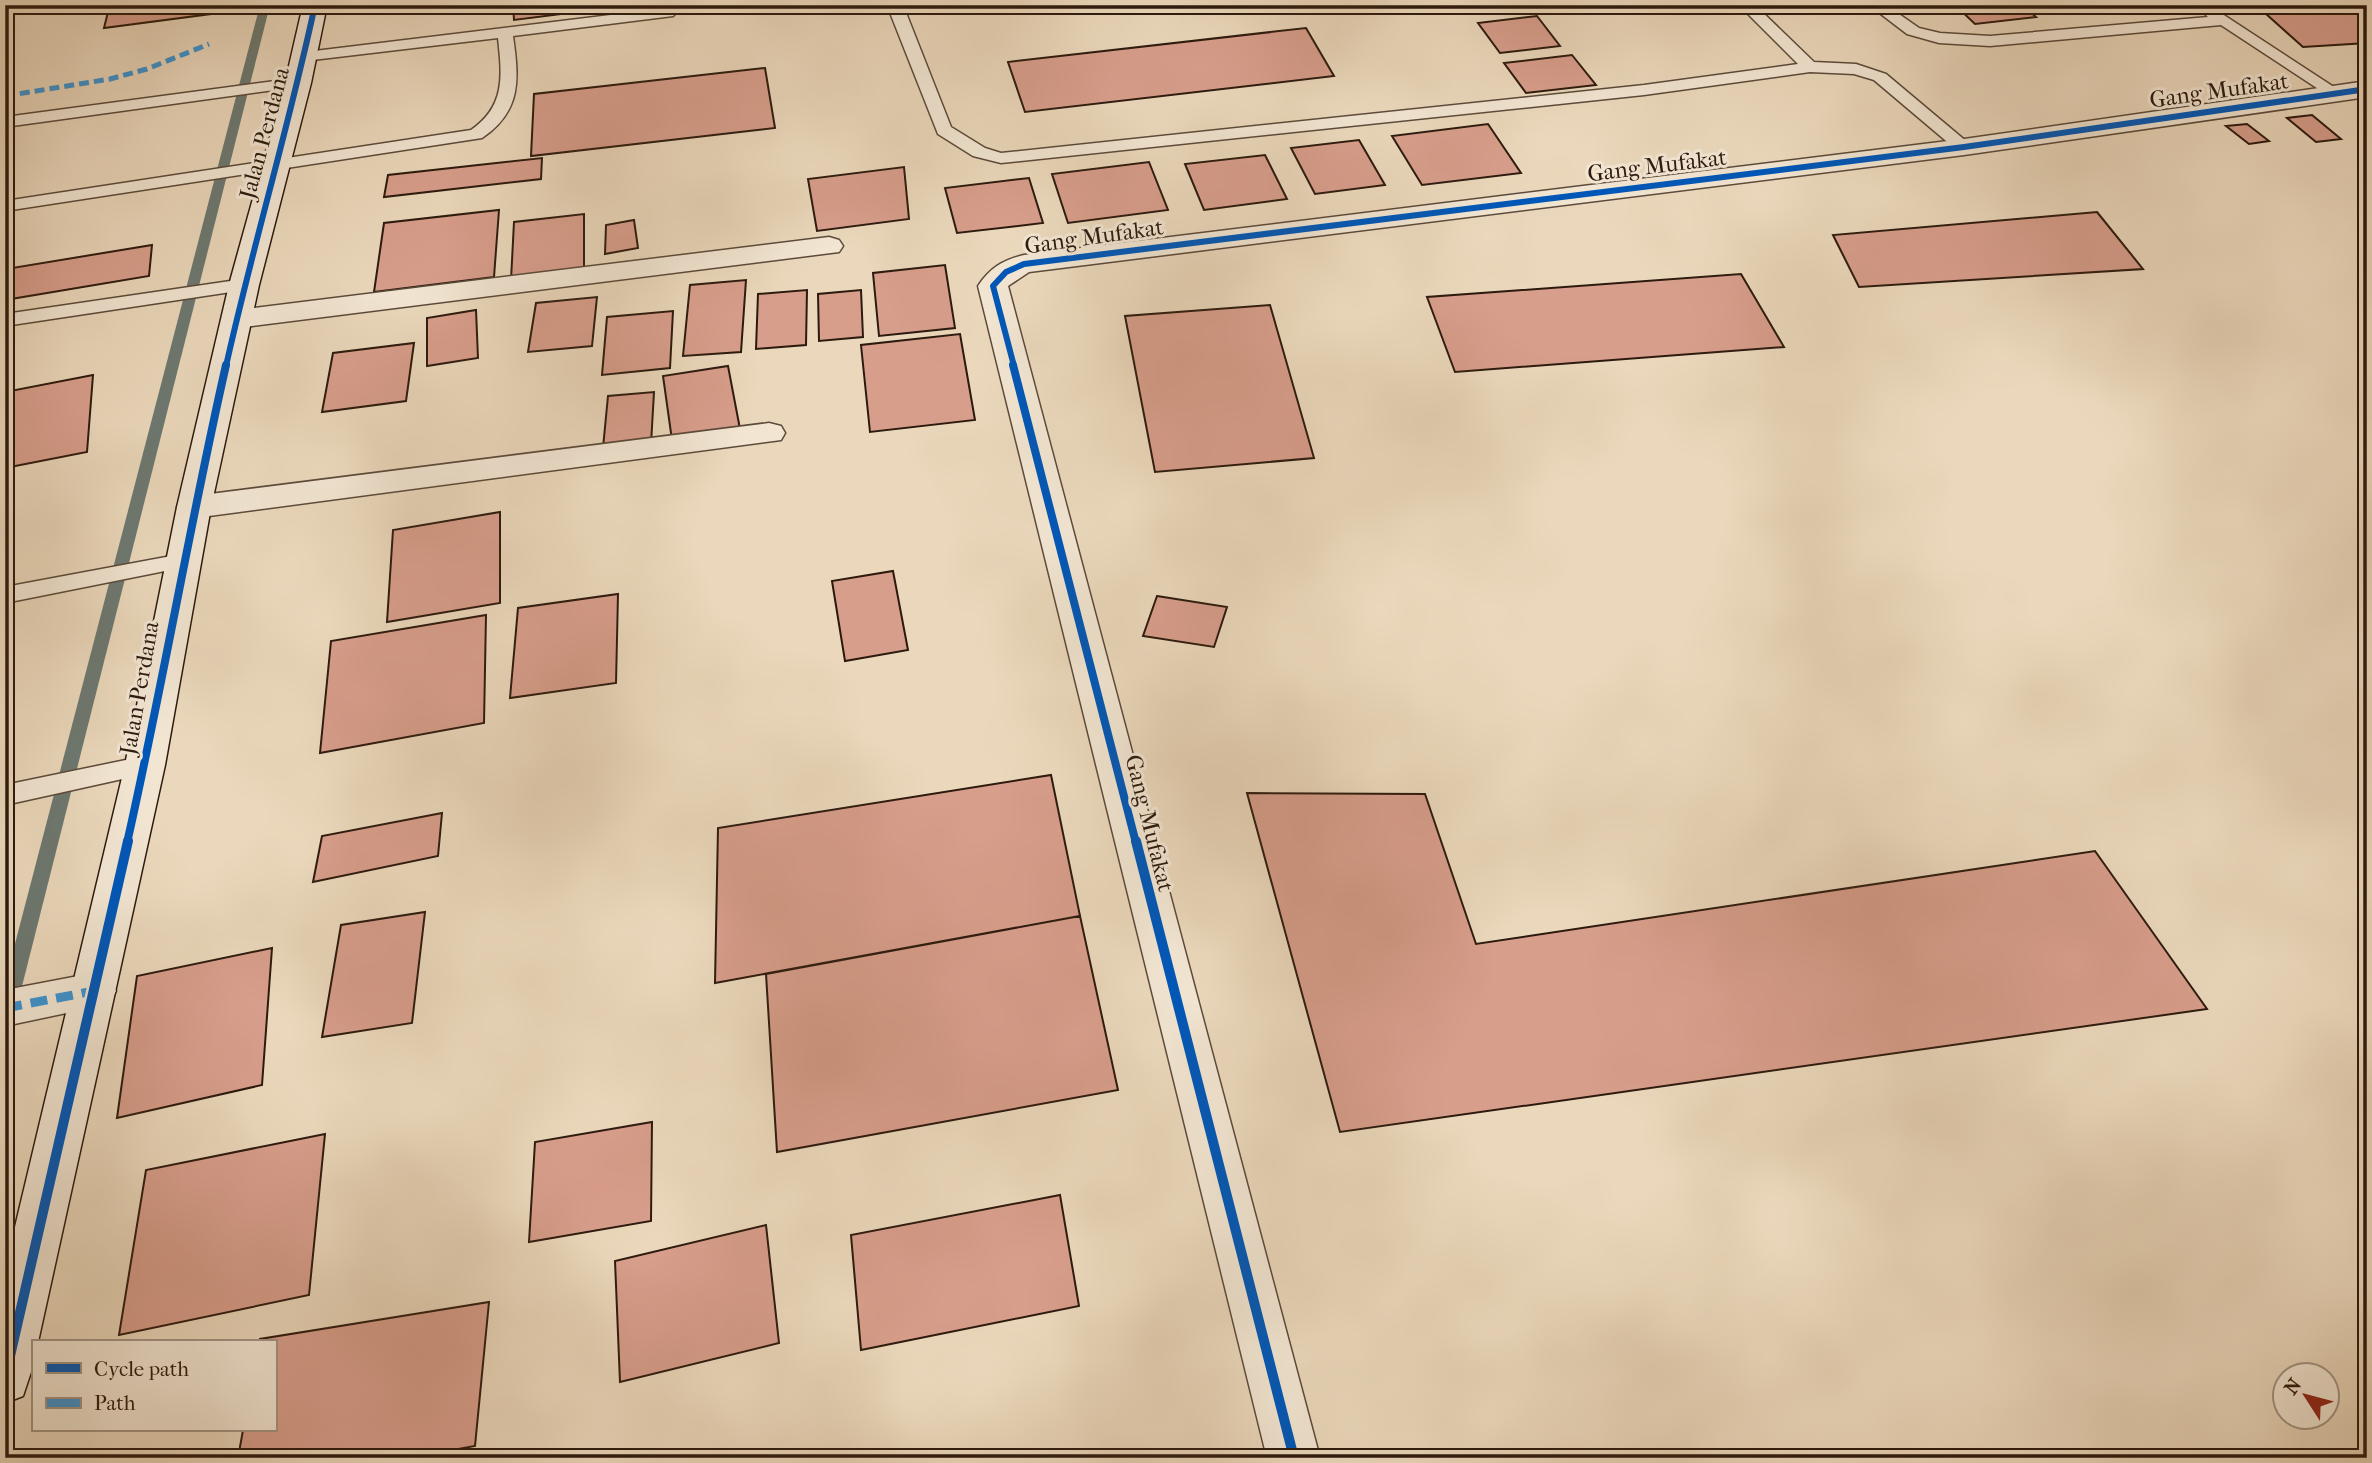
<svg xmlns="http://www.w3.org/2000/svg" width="2372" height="1463" font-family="'IM FELL French Canon',serif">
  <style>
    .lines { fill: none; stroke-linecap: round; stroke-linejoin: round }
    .stream { fill: #6d7972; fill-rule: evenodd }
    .building { fill: #d89e8c; stroke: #2c1a0e; stroke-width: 2 }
    .lane-casing { stroke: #5c4a3a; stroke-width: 3 }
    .street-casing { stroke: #5c4a3a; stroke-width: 3 }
    .secondary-casing { stroke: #2c1a0e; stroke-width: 3 }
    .lane { fill: #f2e6d3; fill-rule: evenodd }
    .street { fill: #f2e6d3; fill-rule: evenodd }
    .secondary { fill: #f2e6d3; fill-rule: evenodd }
    .quiet-far1 { stroke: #3c94d2; stroke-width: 5; stroke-dasharray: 10 5; stroke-linecap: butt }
    .quiet { stroke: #3c94d2; stroke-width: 9; stroke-dasharray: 17 9; stroke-linecap: butt }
    .cycleway-far2-casing { stroke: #f2e6d3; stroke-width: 10 }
    .cycleway-far1-casing { stroke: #f2e6d3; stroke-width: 12 }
    .cycleway-casing { stroke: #f2e6d3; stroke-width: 15 }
    .cycleway-far2 { stroke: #0057b8; stroke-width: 6 }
    .cycleway-far1 { stroke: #0057b8; stroke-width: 8 }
    .cycleway { stroke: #0057b8; stroke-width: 10 }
    .labels { text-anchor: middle; stroke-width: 6; stroke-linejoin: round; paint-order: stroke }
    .street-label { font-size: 23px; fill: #2c1a0e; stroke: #f2e6d3 }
  </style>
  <rect width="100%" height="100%" fill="#ebd8bc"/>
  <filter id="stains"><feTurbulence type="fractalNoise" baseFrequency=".00286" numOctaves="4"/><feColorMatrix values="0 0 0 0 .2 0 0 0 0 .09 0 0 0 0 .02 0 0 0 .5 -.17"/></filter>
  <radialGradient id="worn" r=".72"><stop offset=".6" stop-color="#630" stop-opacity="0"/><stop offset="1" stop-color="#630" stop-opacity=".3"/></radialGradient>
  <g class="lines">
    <path class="stream" d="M260,5H270L16,1010L13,1015L7,1018L5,982Z"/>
  </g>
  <path class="building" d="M164,5H227L226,12L104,28L108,12Z
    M513,5H633L514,20Z
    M1955,5H2022L2036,17L1975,24Z
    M2102,5H2139L2119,13Z
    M2256,5H2367V43L2303,47Z
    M1537,16L1560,46L1500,53L1478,23Z
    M1306,28L1334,76L1025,112L1008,62Z
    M1572,55L1596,85L1526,93L1504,63Z
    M765,68L775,128L531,156L534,94Z
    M2312,115L2341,139L2316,142L2287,118Z
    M1488,124L1521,173L1422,185L1392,136Z
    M2247,124L2269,141L2249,144L2226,126Z
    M1359,140L1385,185L1315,194L1291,148Z
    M1265,155L1287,199L1204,210L1185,164Z
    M542,158L541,179L384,197L388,175Z
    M1149,162L1168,210L1068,223L1052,174Z
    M904,167L909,219L817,231L808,179Z
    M1029,178L1043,223L957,233L945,188Z
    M499,210L494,277L374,292L384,223Z
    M2097,212L2143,269L1859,287L1833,235Z
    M584,214V271L511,280L514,222Z
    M634,220L638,248L605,254L606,225Z
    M152,245L149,276L5,300L6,269Z
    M945,265L955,328L879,336L873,273Z
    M1741,274L1784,347L1455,372L1427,297Z
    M746,280L741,352L683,356L690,285Z
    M807,290L806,345L756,349L758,294Z
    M861,290L863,337L819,341L818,294Z
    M597,297L592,346L528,352L536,303Z
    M1270,305L1314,458L1155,472L1125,316Z
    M476,310L478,358L427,366V318Z
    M673,311L670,368L602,375L607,317Z
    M960,334L975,420L870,432L861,345Z
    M414,343L406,401L322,412L333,353Z
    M728,366L740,429L672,440L663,376Z
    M93,375L87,452L5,468V392Z
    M654,392L651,444L603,448L608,396Z
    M500,512V603L387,622L393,530Z
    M893,571L908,650L845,661L832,581Z
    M618,594L616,683L510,698L518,608Z
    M1157,596L1227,607L1214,647L1143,636Z
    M486,615L484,723L320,753L331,641Z
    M1051,775L1080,916L715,983L718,828Z
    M1247,793L1425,794L1476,944L2095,851L2207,1009L1340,1132Z
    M442,813L438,856L313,882L322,836Z
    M425,912L412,1023L322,1037L341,925Z
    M1080,916L1118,1090L777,1152L766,974Z
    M272,948L262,1085L117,1118L137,976Z
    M652,1122L651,1221L529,1242L535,1142Z
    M325,1134L309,1295L119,1335L146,1170Z
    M1060,1195L1079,1306L861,1350L851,1235Z
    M766,1225L779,1343L620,1382L615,1261Z
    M489,1302L475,1446L409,1458H238L243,1430H275V1342H259L260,1339Z"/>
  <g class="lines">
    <defs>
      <path id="lane" d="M887,5H903L951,127L985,148L1001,153L1644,85L1798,64L1739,5H1755L1814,62L1856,64L1886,74L1973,147L1964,152L1958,151L1874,80L1854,74L1810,72L1644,95L1001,163L973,156L938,134Z
        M1869,5H1886L1919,28L1940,33L1990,36L2208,17L2202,11L2210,6L2343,93L2341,96H2329L2221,25L1990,46L1939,43L1907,34Z
        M668,8L673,10L676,13L673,16L513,36C519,79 522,111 482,138L5,211V201L471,130C506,106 502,75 498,38L304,61L298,59L296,56L298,53Z
        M298,78L304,80L306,83L304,86L5,127V117Z
        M244,279L253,285L251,289L5,326V314Z
        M182,554L190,556L193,561L190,566L5,603V587Z
        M145,756L154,758L157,765L154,772L5,805V785Z"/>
      <path id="street" d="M2367,81V97L1964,155L1029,272L1008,286L1320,1458H1267L978,286C990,268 1003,260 1024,255L1964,139Z
        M829,237L839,240L843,246L839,252L237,328L226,325L222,319L226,313L237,310Z
        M769,423L781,426L785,433L781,440L194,518L182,515L177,507L182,499L194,496Z
        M94,973L109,978L116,991L109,1004L5,1026V990Z"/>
      <path id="secondary" d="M303,5H327L311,83L259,285L211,507L165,765L38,1342H33V1366L23,1396L5,1403V1269L125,765L177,507L229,285L285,83Z"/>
    </defs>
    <use href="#lane" class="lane-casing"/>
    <use href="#street" class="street-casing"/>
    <use href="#secondary" class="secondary-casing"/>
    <use href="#lane" class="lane"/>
    <use href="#street" class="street"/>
    <use href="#secondary" class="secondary"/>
    <path class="quiet-far1" d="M5,96L110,79L147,69L209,44"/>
    <path class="quiet" d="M5,1008L94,991"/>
    <defs>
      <path id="cycleway-far2" d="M226,366C253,245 289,126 315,5
        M1014,366L993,286L1006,272L1024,264L1964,147L2367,89"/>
      <path id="cycleway-far1" d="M1013,365L1136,843
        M127,843C163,684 190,523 226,365"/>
      <path id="cycleway" d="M1136,841L1294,1458
        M5,1378L128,841"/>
    </defs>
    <use href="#cycleway-far2" class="cycleway-far2-casing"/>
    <use href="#cycleway-far1" class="cycleway-far1-casing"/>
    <use href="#cycleway" class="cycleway-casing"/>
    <use href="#cycleway-far2" class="cycleway-far2"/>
    <use href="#cycleway-far1" class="cycleway-far1"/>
    <use href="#cycleway" class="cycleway"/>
  </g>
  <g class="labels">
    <g class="street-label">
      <text transform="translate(2219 90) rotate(-8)" y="8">Gang Mufakat</text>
      <text transform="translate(264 133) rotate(-75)" y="8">Jalan Perdana</text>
      <text transform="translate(1657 165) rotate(-7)" y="8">Gang Mufakat</text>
      <text transform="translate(1094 236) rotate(-8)" y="8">Gang Mufakat</text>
      <text transform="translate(139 688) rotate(-80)" y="8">Jalan Perdana</text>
      <text transform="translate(1150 823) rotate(76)" y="8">Gang Mufakat</text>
    </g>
  </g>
  <rect width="2372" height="1463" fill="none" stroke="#ebd8bc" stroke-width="28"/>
  <rect x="7" y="7" width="2358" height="1449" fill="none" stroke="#2c1a0e" stroke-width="3.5"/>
  <rect x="14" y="14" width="2344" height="1435" fill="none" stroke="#2c1a0e" stroke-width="2"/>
  <rect x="32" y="1340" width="245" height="91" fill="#f2e6d3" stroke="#a39484" stroke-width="2"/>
  <rect x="46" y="1363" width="35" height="10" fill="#0057b8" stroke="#a39484" stroke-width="2"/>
  <text x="94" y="1376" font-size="21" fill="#2c1a0e">Cycle path</text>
  <rect x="46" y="1398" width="35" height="10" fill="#3c94d2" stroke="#a39484" stroke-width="2"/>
  <text x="94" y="1410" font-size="21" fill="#2c1a0e">Path</text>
  <g transform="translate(2306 1396) rotate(306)"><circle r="33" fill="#f2e6d3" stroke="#a39484" stroke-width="2"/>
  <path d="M0-5L12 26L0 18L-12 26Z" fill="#8f2418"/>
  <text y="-10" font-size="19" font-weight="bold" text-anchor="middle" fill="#2c1a0e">N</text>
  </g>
  <rect width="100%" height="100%" filter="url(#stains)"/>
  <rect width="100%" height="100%" fill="url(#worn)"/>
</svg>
